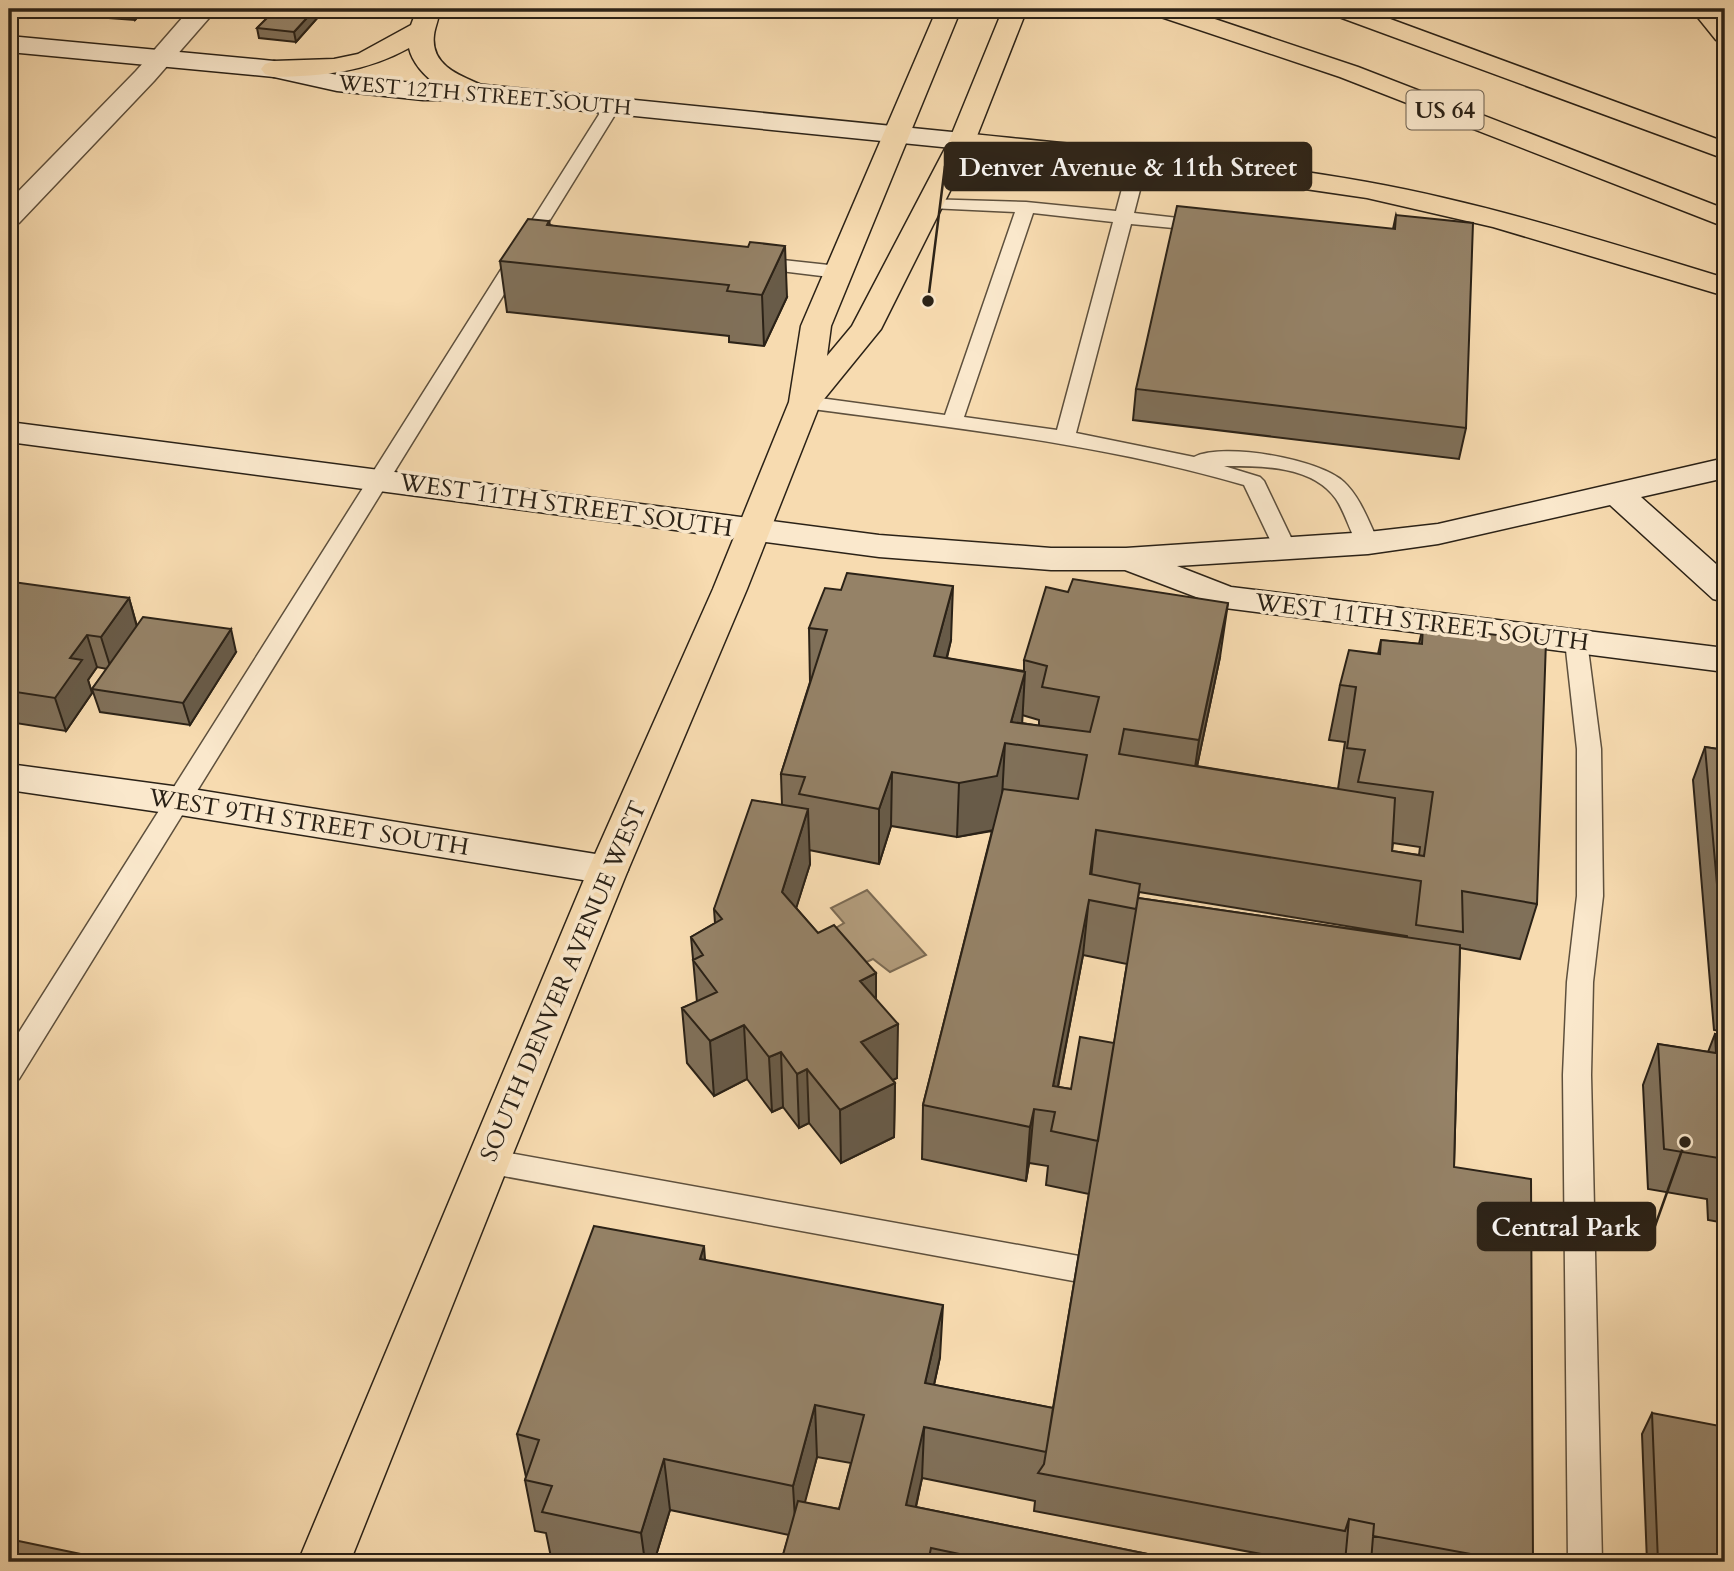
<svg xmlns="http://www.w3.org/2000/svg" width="1734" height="1571" font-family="Cardo,serif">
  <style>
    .water { fill: #b29c7c; stroke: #7c6b54; stroke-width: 2 }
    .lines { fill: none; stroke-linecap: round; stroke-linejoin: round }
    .lane-casing { stroke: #5e503d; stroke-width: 3 }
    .street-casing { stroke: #5e503d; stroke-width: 3 }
    .secondary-casing { stroke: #2b2217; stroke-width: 3 }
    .primary-casing { stroke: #2b2217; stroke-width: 3 }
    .highway-casing { stroke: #2b2217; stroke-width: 3 }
    .lane { fill: #fae8cc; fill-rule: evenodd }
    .street { fill: #fae8cc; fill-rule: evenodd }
    .secondary { fill: #fae8cc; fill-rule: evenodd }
    .primary { fill: #f7dbb0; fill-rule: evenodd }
    .highway { fill: #f7dbb0; fill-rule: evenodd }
    .wall { fill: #807059; stroke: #2b2217; stroke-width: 2; fill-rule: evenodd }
    .shaded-wall { fill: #685b48; stroke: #2b2217; stroke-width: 2 }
    .building { fill: #958267; stroke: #2b2217; stroke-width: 2 }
    .labels { text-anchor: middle; stroke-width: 7; stroke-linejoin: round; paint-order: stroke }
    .far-street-label { font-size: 21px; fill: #2b2217; stroke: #fae8cc }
    .shield { fill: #fae8cc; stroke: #695d4d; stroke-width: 2 }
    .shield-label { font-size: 23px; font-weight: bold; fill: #2b2217 }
    .street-label { font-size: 24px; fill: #2b2217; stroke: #fae8cc }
    .leader { fill: none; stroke: #2b2217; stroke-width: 2.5 }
    .callout-dot { fill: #2b2217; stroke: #fae8cc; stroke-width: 2.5 }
    .callout { fill: #2b2217; stroke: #2b2217; stroke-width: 2.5 }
    .callout-label { font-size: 26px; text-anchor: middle; font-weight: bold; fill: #fff }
  </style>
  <rect width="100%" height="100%" fill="#f7dbb0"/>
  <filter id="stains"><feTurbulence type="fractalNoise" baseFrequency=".00286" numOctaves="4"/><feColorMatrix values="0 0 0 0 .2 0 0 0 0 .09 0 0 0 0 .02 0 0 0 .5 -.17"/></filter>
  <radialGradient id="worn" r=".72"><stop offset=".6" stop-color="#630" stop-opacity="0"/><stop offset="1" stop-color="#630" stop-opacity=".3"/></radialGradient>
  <path class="water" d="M867,890L926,955L890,972L873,959L860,965L829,932L844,923L831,908Z"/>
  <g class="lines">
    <defs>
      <path id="lane" d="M613,100L621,105L19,1079L9,1082V1048L605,105Z
        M1139,154L1148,159L1134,213L1205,221L1214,226L1205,231L1131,224L1076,433L1194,457C1224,442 1319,459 1344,482C1361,498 1369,523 1379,543L1376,548H1360C1350,533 1346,514 1336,499C1312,465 1260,466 1224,466L1260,477L1264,481L1297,550L1294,555H1278L1275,550L1244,485C1101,443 953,428 805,408L798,406L795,402L798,398L805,396L945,415L1015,212L930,208L924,207L921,203L924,199L1026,202L1116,211L1130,159ZM1033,213L1113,222L1057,430L964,417Z
        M755,257L838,266L847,272L838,278L748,267L746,263L748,259Z
        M1576,634L1584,636L1587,641L1601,749L1603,896L1593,982L1591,1075L1602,1562H1568L1563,1075L1567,982L1577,896V749L1565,641L1568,636Z
        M487,1149L1079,1256L1090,1260L1094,1269L1090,1278L1079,1282L487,1173L477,1169L473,1161L477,1153Z"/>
      <path id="street" d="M190,9H220L209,18L154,81L19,223L9,225V201L136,71Z"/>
      <path id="secondary" d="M9,36L274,61L337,75L423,84H475L962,133L972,135L975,141L972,147L962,149L475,100H423L337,91L274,77L9,52Z
        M9,422L879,535L1051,548H1126L1368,532L1438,524L1725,458V478L1641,497L1725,572V602L1713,599L1610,505L1438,544L1368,554L1177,566L1231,587L1725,648V672L1225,608L1125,570H1051L879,557L9,442Z
        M9,764L180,787L608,856L622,860L628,870L622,880L608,884L180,815L9,790Z"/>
      <path id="primary" d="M937,9H961L831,326L827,356L852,326L949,141L1003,9H1027L975,141L881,329L820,404L747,589L628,870L510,1161L350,1562H298L588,870L713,589L789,402L801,326Z"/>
      <path id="highway" d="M417,9H439C440,17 435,26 434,35C430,66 461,76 484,86L488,92L484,98C457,104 415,76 409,48C366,72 323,76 274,77L265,74L261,69L265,64L274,61L334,59L358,54L411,25Z
        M1149,9H1185L1358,67L1725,209V227L1340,77L1152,14Z
        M1328,9H1363L1725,142V159L1331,14Z
        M1691,9H1716L1725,20V42L1716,40Z
        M962,133C1097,147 1233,158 1367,182C1489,204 1607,242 1725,278V296L1493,227L1367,198L1216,176L952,147L949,141L952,135Z"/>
    </defs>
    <use href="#lane" class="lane-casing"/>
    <use href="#street" class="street-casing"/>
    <use href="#secondary" class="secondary-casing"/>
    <use href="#primary" class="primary-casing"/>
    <use href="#highway" class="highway-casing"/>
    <use href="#lane" class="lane"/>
    <use href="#street" class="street"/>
    <use href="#secondary" class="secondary"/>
    <use href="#primary" class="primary"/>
    <use href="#highway" class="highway"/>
  </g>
  <path class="wall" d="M9,9H46L36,17L11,14L9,17Z
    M66,9H145L135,20L68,15Z
    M276,9H319L320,15L296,42L259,38L257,28Z
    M1396,215L1466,428L1459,459L1133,420L1136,389L1393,229Z
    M549,221L550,225L787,297L764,346L729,342V336L507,312L500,261Z
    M9,588L129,598L137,626L236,652L190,725L100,712L92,689L107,669L97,667L88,680L92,693L66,731L9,722Z
    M1423,626L1537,904L1520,959L1460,948L1454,1167L1533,1562H1303L1034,1511L1035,1501L922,1478L916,1507L1187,1562H781L789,1535L670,1510L654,1562H552L546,1533L535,1531L525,1480L526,1477L517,1434L705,1260L940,1357L934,1385L1053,1408L1089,1194L1046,1185L1048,1166L1029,1163L1026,1181L922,1159L923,1105L992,831L957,837L891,826L879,864L809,850L810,864L796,908L876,1000L897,1078L893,1080L895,1083L894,1137L841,1163L809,1123L799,1128L783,1107L772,1112L747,1079L714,1096L687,1063L682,1008L697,1002L691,937L715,923L714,909L782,805L781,774L810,682L809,628L951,640L947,658L1024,671V660L1220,657L1197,766L1338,789L1345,742L1329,740L1340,685L1378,654L1381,640L1419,644ZM1022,715L1039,720V726L1022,723ZM1393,843L1420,847L1419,855L1392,851ZM1139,892L1407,936V937L1138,898ZM1083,955L1127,964L1112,1056L1071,1089L1058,1087ZM817,1457L851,1463L839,1509L804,1503Z
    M1705,747L1725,750V1032L1714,1030L1693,780Z
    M1715,1034L1725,1036V1223L1708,1220L1707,1199L1648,1189L1643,1085L1658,1044L1708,1052Z
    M1652,1413L1725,1562H1647L1642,1434Z"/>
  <path class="shaded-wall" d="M34,9H46L36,17Z
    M132,9H145L135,20Z
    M315,9H319L320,15L296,42L294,32Z
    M785,246L787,297L764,346L762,295Z
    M953,586L951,640L933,710L934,656Z
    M129,598L138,631L111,669L101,637Z
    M1228,603L1220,657L1191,795L1199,740Z
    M231,629L236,652L190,725L183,703Z
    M87,635L97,667L88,680L92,693L66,731L55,698L70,658Z
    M1025,672L1022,726L1011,722Z
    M1005,743L1002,798L994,830L957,837L959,783Z
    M892,772L891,826L879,864V809Z
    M808,809L810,864L784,947L782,892Z
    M1096,830L1083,955L1053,1112V1086L1090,874Z
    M876,973V1028L860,981Z
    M898,1024L897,1078L861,1096V1042Z
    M744,1025L747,1079L714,1096L710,1041Z
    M781,1052L783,1107L772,1112L769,1057Z
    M807,1069L809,1123L799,1128L797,1074Z
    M895,1083L894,1137L841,1163L840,1110Z
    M1034,1109L1029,1163L1026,1181L1030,1127Z
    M704,1246L708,1299L700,1259Z
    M943,1305L940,1357L924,1430L922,1478L905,1555L906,1505L925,1383Z
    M815,1405L817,1457L796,1536L793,1486Z
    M664,1459L670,1510L654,1562H645L641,1533Z"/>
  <path class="building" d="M276,9H315L294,32L257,28Z
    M1177,206L1395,229L1396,215L1473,223L1466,428L1136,389Z
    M528,219L549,221L547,225L748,247L750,242L785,246L762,295L727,291L729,285L500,261Z
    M847,573L953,586L934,656L1025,672L1011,722L1090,732L1099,697L1042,687L1047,666L1024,660L1046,587L1068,592L1073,579L1228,603L1199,740L1124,729L1119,754L1395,798L1392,851L1424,856L1433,792L1358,782L1365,750L1347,748L1356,687L1340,685L1349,650L1380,654L1381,640L1422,644L1423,626L1546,641L1537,904L1462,891L1463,932L1416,925L1421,881L1096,830L1090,874L1140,884L1136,909L1089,900L1053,1086L1071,1089L1080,1037L1114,1043L1098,1141L1051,1131L1055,1112L1034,1109L1030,1127L923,1105L1003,789L1078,799L1087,755L1005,743L997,776L959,783L892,772L879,809L799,794L805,777L781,774L827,630L809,628L825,588L841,590Z
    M13,582L129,598L101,637L87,635L70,658L82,660L55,698L9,691V588Z
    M143,617L231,629L183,703L92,689Z
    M1705,747L1725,750V976Z
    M752,800L808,809L782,892L818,933L834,925L876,973L860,981L898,1024L861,1042L895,1083L840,1110L807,1069L797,1074L781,1052L769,1057L744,1025L710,1041L682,1008L717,992L693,960L703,955L691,937L722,919L714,909Z
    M1138,898L1460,945L1454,1167L1531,1179L1533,1562H1514L1373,1536L1374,1524L1349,1519L1345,1531L1038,1473L1044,1464Z
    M1715,1034L1725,1036V1167V1159L1664,1149L1658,1044L1716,1053Z
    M594,1226L704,1246L700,1259L943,1305L925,1383L1053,1408L1046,1452L924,1427L906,1505L1187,1562H997L931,1548L928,1562H781L798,1501L839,1509L864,1415L815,1405L793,1486L664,1459L641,1533L542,1512L552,1486L525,1480L539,1440L517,1434Z
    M1652,1413L1725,1427V1562H1658Z
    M1349,1519L1374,1524L1371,1562H1345Z
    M9,1539L119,1562H9Z"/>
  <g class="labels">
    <g class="far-street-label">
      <text transform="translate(485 95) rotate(5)" y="7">WEST 12TH STREET SOUTH</text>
    </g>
    <rect class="shield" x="1406.5" y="90.5" width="77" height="39" rx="5"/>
    <g class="shield-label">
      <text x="1445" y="118">US 64</text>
    </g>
    <g class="street-label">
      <text transform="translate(566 505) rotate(8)" y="8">WEST 11TH STREET SOUTH</text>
      <text transform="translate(1422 622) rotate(7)" y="8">WEST 11TH STREET SOUTH</text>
      <text transform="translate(309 822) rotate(9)" y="8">WEST 9TH STREET SOUTH</text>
      <text transform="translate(563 981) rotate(-67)" y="8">SOUTH DENVER AVENUE WEST</text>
    </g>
  </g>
  <path class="leader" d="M928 301L945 166M1685 1142L1655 1226"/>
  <g class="callout-dot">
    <circle cx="928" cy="301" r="7"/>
    <circle cx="1685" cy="1142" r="7"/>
  </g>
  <g class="callout">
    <rect x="945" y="143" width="366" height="47" rx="7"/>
    <rect x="1478" y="1203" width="177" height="47" rx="7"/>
  </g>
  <g class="callout-label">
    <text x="1128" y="176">Denver Avenue &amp; 11th Street</text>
    <text x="1566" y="1236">Central Park</text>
  </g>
  <rect width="1734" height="1571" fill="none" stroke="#f7dbb0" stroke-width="35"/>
  <rect x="10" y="10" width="1713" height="1550" fill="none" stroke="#2b2217" stroke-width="3.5"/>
  <rect x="18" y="18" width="1699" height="1536" fill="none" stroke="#2b2217" stroke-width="2"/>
  <rect width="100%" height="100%" filter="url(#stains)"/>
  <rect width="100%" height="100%" fill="url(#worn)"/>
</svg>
